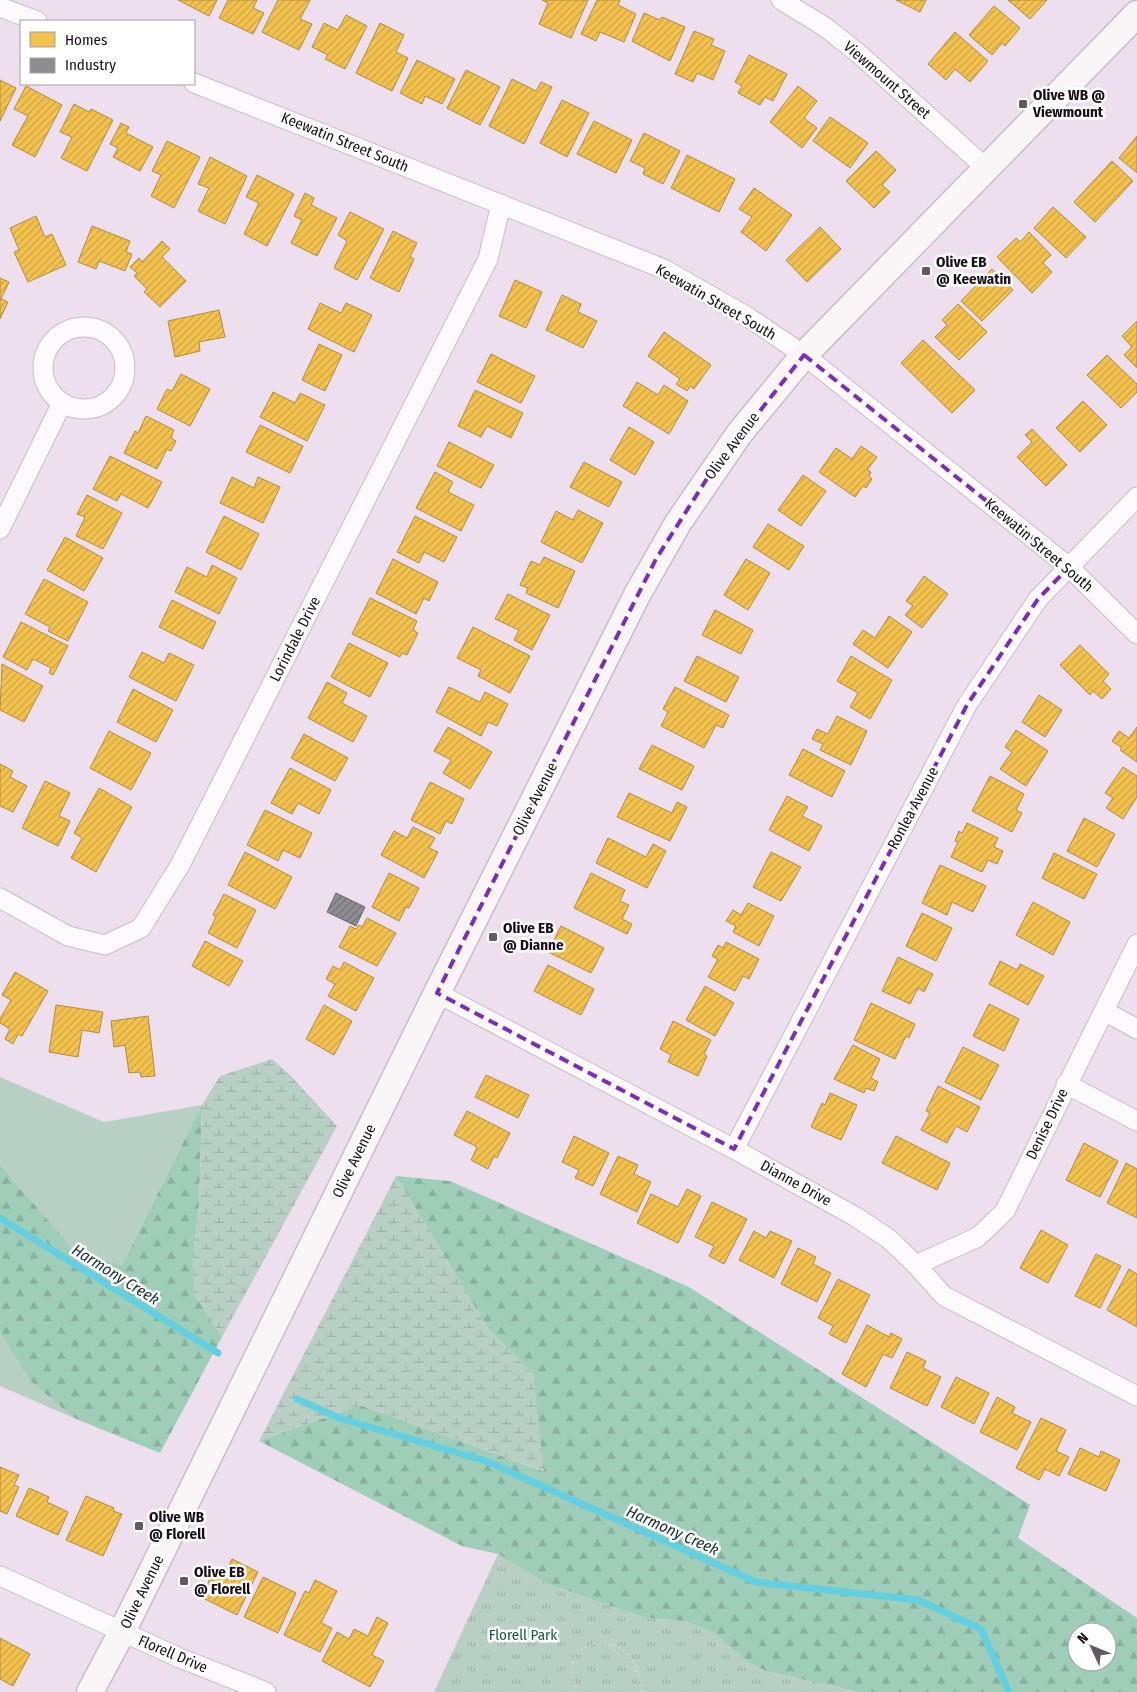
<svg xmlns="http://www.w3.org/2000/svg" width="1137" height="1692" font-family="'Fira Sans Condensed',sans-serif">
  <style>
    .grass { fill: #b8cfc4 }
    .forest { fill: url(#forest-firs); fill-rule: evenodd }
    .wetland { fill: url(#wetland-marsh) }
    .park { fill: url(#park-tufts) }
    .homes { fill: url(#homes-hatch); stroke: #b18c3e }
    .industry { fill: url(#industry-hatch); stroke: #6a676d }
    .lines { fill: none; stroke-linecap: round; stroke-linejoin: round }
    .stream { stroke: #64cfe1; stroke-width: 7 }
    .street-casing { stroke: #c9bdc9; stroke-width: 21 }
    .secondary-casing { stroke: #c9bdc9; stroke-width: 29 }
    .path { stroke: #dcd7dc; stroke-width: 3; stroke-dasharray: 1 4; stroke-linecap: butt }
    .street { stroke: #fcfafc; stroke-width: 19 }
    .secondary { stroke: #faf6f8; stroke-width: 26 }
    .marked { fill: none; stroke: #7b2cbf; stroke-width: 4; stroke-dasharray: 10 6; stroke-linejoin: round }
    .poi-dot { fill: #635863; stroke: #fff; stroke-width: 2 }
    .labels { text-anchor: middle; stroke-width: 5; stroke-linejoin: round; paint-order: stroke }
    .street-label { font-size: 15px; fill: #180f18; stroke: #fff }
    .poi-label { font-size: 15px; font-weight: bold; fill: #180f18; stroke: #fff; text-anchor: start }
    .park-label { font-size: 15px; fill: #125e3b; stroke: #fff }
    .water-label { font-size: 16px; font-style: italic; fill: #183033; stroke: #fff }
  </style>
  <defs>
    <pattern id="forest-firs" width="22" height="20" patternUnits="userSpaceOnUse" patternTransform="scale(1.25)"><rect width="22" height="20" fill="#9eceb7"/><path d="M5 1l3.5 6h-7zM16 11l3.5 6h-7z" fill="#87b09d"/></pattern>
    <pattern id="wetland-marsh" width="20" height="14" patternUnits="userSpaceOnUse" patternTransform="scale(1.25)"><rect width="20" height="14" fill="#b8cfc4"/><path d="M1 5h8M5 5V1M11 12h8M15 12V8" fill="none" stroke="#9db1a8"/></pattern>
    <pattern id="park-tufts" width="24" height="20" patternUnits="userSpaceOnUse" patternTransform="scale(1.25)"><rect width="24" height="20" fill="#b8cfc4"/><path d="M3 7l-1-3M5 7V3M7 7l1-3M15 17l-1-3M17 17v-4M19 17l1-3" fill="none" stroke="#9db1a8"/></pattern>
    <pattern id="homes-hatch" width="6" height="6" patternUnits="userSpaceOnUse" patternTransform="scale(1.25)"><rect width="6" height="6" fill="#f2c14e"/><path d="M-1 1l2-2M0 6l6-6M5 7l2-2" fill="none" stroke="#cfa543"/></pattern>
    <pattern id="industry-hatch" width="6" height="6" patternUnits="userSpaceOnUse" patternTransform="scale(1.25)"><rect width="6" height="6" fill="#8d8d92"/><path d="M-1 1l2-2M0 6l6-6M5 7l2-2" fill="none" stroke="#727276"/></pattern>
  </defs>
  <rect width="100%" height="100%" fill="#eedfee"/>
  <path class="grass" d="M0,1077L104,1122L202,1105L122,1265L74,1250L0,1165Z
    M0,1332L31,1382L76,1419L0,1386Z"/>
  <path class="forest" d="M202,1105L199,1205L193,1256L195,1295L222,1337L160,1453L76,1419L31,1382L0,1332V1165L74,1250L122,1265Z
    M396,1176L450,1181L689,1287L1030,1505L1018,1538L1137,1618V1692H859L765,1671L746,1661L714,1633L685,1621L645,1618L596,1601L545,1583L498,1554L462,1546L259,1441L360,1405L543,1471L533,1374L489,1330ZM1077,1632H1107V1662H1077Z"/>
  <path class="wetland" d="M272,1059L290,1075L337,1126L222,1337L195,1295L193,1256L199,1205L202,1105L220,1076Z
    M396,1176L489,1330L533,1374L544,1471L360,1405L259,1441Z"/>
  <path class="park" d="M498,1554L545,1583L596,1601L645,1618L685,1621L714,1633L746,1661L765,1671L859,1692H434Z"/>
  <path class="homes" d="M178,0H217L209,16Z
    M228,0H257L253,8L264,13L253,34L219,18Z
    M278,0H310L300,19L312,24L299,50L262,32Z
    M588,0L571,38L539,24L548,3L542,0Z
    M597,0H620L618,5L636,14L624,42L600,32L596,41L581,34Z
    M896,0H926L920,12Z
    M1008,0H1047L1030,19Z
    M994,6L1020,28L1005,46L1002,43L992,55L969,35Z
    M644,13L660,20L662,17L685,27L670,61L632,41Z
    M346,15L367,26L345,69L325,59L328,55L312,47L324,23L338,30Z
    M380,23L404,35L396,52L408,58L392,91L356,73Z
    M694,31L714,39L711,45L725,51L713,80L697,73L693,82L675,74Z
    M955,32L988,61L970,82L955,69L946,80L928,64Z
    M749,55L787,74L773,101L765,97L760,105L738,93L742,86L735,82Z
    M417,60L455,79L442,104L425,96L422,104L400,93Z
    M466,70L500,87L480,125L447,108Z
    M512,79L536,91L541,82L552,87L524,144L489,126Z
    M0,80L16,88L0,121Z
    M26,86L62,105L35,157L12,145L28,116L14,109Z
    M798,86L817,101L804,118L817,128L802,148L770,122Z
    M562,100L589,113L567,157L540,143Z
    M74,104L89,112L91,109L113,120L87,171L61,158L72,137L60,132Z
    M830,117L868,143L850,168L813,141Z
    M594,121L632,140L616,173L577,154Z
    M121,123L129,127L126,133L153,147L140,171L113,157L118,148L110,144Z
    M644,133L680,151L663,184L643,174L645,168L630,161Z
    M1137,136V173L1119,158Z
    M167,141L200,157L174,208L151,196L161,175L152,171Z
    M876,151L896,170L882,185L890,192L874,208L846,181Z
    M687,155L735,179L719,212L671,188Z
    M210,157L247,176L225,224L198,211L209,188L198,184Z
    M1112,161L1133,181L1095,222L1074,202Z
    M257,175L294,194L267,246L244,234L259,203L246,197Z
    M754,188L792,215L766,251L741,232L752,217L739,209Z
    M305,193L314,198L311,205L337,218L317,256L291,243L302,220L294,216Z
    M1053,207L1086,237L1066,258L1034,228Z
    M350,212L384,229L357,280L334,268L347,241L338,235Z
    M36,216L45,237L52,234L66,265L28,282L14,252L19,250L10,228Z
    M92,226L130,241L126,252L132,254L125,271L99,261L96,269L78,262Z
    M820,227L841,249L807,282L786,260Z
    M393,231L417,243L410,257L414,259L399,292L370,278Z
    M1029,232L1051,255L1043,263L1052,272L1032,293L997,257L1016,238L1020,242Z
    M162,241L170,249L162,257L186,281L160,307L144,292L147,289L134,276L137,273L130,267L139,258L142,262Z
    M992,269L1013,290L982,321L961,301Z
    M0,278L9,282L1,299L8,302L0,319Z
    M515,280L542,292L526,328L499,316Z
    M562,295L581,304L578,312L597,321L583,348L546,330Z
    M320,303L341,313L346,303L372,315L354,352L308,329Z
    M958,304L987,332L959,360L935,337L947,325L942,320Z
    M219,310L225,337L199,342L200,351L175,357L168,321Z
    M1137,321V368L1124,355L1132,347L1122,336Z
    M664,332L711,365L694,389L690,386L687,391L676,384L680,379L648,356Z
    M923,340L975,390L952,413L901,363Z
    M319,344L342,355L325,391L302,380Z
    M491,354L535,376L521,403L477,382Z
    M1107,355L1137,384V392L1121,408L1087,375Z
    M181,374L210,389L190,426L157,409L167,389L172,391Z
    M637,382L658,395L664,385L688,401L669,434L623,406Z
    M475,390L523,413L511,438L487,426L481,437L458,426Z
    M273,392L295,403L300,393L325,405L307,441L260,417Z
    M1083,401L1107,425L1080,452L1056,428Z
    M146,416L174,430L171,438L176,441L171,451L167,449L157,469L124,453L135,431L138,433Z
    M260,425L303,446L290,473L246,452Z
    M629,427L654,442L635,475L610,460Z
    M1032,429L1067,465L1046,486L1017,457L1032,442L1025,435Z
    M449,442L494,465L481,488L437,466Z
    M861,446L877,457L867,470L871,472L869,476L872,479L866,488L863,486L855,497L819,472L836,448L852,459Z
    M110,456L162,482L148,508L121,494L117,501L93,489Z
    M584,462L622,482L609,507L570,487Z
    M435,472L453,482L448,492L474,505L461,531L416,508Z
    M803,475L826,491L801,526L778,510Z
    M232,477L254,488L258,477L280,487L263,523L220,503Z
    M87,495L122,513L103,549L76,536L85,517L77,514Z
    M578,510L603,523L582,563L541,542L556,511L573,520Z
    M224,516L259,534L241,570L206,552Z
    M415,516L457,537L444,562L424,552L419,563L397,552Z
    M768,524L804,546L789,570L753,547Z
    M65,537L103,558L84,591L47,570Z
    M544,557L575,571L558,608L526,593L528,588L520,585L531,561L540,565Z
    M393,559L438,582L429,601L424,598L416,614L376,593Z
    M746,559L770,573L748,610L724,595Z
    M212,565L237,578L219,614L175,592L187,567L207,577Z
    M924,576L948,594L922,628L905,615L913,606L906,601Z
    M44,579L88,602L68,641L48,631L50,627L25,614Z
    M508,594L550,615L532,650L514,640L519,630L495,619Z
    M370,598L417,621L413,630L418,633L407,655L402,653L400,657L352,634Z
    M172,600L216,622L203,649L159,627Z
    M715,610L753,630L741,654L702,635Z
    M889,616L912,632L888,668L853,644L863,630L875,638Z
    M21,622L68,646L53,675L49,673L51,668L33,659L27,670L3,657Z
    M473,627L530,656L510,693L478,676L481,670L457,658Z
    M349,643L388,663L370,697L331,677Z
    M1080,645L1109,674L1103,681L1111,689L1102,699L1093,691L1090,695L1060,665Z
    M142,652L164,663L169,653L194,665L176,701L129,677Z
    M697,656L739,677L726,702L684,681Z
    M851,656L892,680L870,719L850,707L858,693L837,681Z
    M2,664L43,686L24,722L0,710Z
    M327,682L347,693L342,703L367,716L353,742L308,718Z
    M449,687L480,702L485,692L508,704L497,726L488,722L481,736L436,712Z
    M675,687L729,715L723,728L716,725L704,748L661,726L668,712L663,709Z
    M133,689L173,710L156,742L117,722Z
    M1039,695L1062,710L1045,737L1022,722Z
    M837,716L867,731L851,765L820,750L823,744L812,739L817,729L828,734Z
    M448,727L492,752L470,789L443,773L451,760L434,751Z
    M1137,727V762L1120,750L1122,748L1112,741L1119,731L1129,738Z
    M1016,730L1048,751L1026,786L1000,769L1012,752L1005,747Z
    M109,731L151,753L131,790L90,768Z
    M304,734L348,758L335,781L291,758Z
    M652,745L694,766L682,790L639,769Z
    M803,749L845,771L832,797L789,775Z
    M0,764L13,771L10,777L27,786L13,812L0,806Z
    M1123,767L1137,776V797L1123,819L1106,808L1113,798L1105,793Z
    M290,768L331,790L319,814L298,803L292,814L271,803Z
    M990,776L1024,794L1016,810L1022,813L1012,832L972,811Z
    M45,781L70,793L59,816L70,821L58,846L22,828Z
    M430,782L464,799L452,824L446,821L440,834L411,820Z
    M99,788L132,807L96,872L71,858L82,838L74,833Z
    M629,793L672,813L677,802L687,807L670,841L617,817Z
    M787,796L808,807L802,816L822,826L809,851L769,830Z
    M265,810L312,833L300,858L283,850L278,861L247,845Z
    M1084,818L1115,834L1097,867L1067,851Z
    M967,823L998,838L994,847L1003,851L997,864L988,860L982,872L951,857L958,842L955,841L959,831L962,833Z
    M413,827L435,838L429,848L438,852L424,878L381,855L394,831L407,838Z
    M608,838L646,857L653,844L666,851L647,888L596,863Z
    M245,852L292,877L275,909L228,885Z
    M771,852L801,867L781,901L753,887Z
    M1054,853L1097,874L1084,899L1042,878Z
    M940,865L986,886L973,912L952,902L947,915L922,903Z
    M389,873L419,888L409,908L406,907L399,921L372,907Z
    M591,873L625,890L620,901L629,905L622,919L632,924L627,934L574,908Z
    M224,894L256,910L237,948L208,933L216,917L213,915Z
    M1033,902L1070,922L1053,955L1016,935Z
    M748,903L774,916L759,946L733,932L736,926L726,921L733,910L741,915Z
    M922,913L952,928L936,961L906,946Z
    M367,918L396,933L377,966L339,947L350,926L356,929L359,925L362,927Z
    M561,926L604,948L591,973L548,952Z
    M205,941L243,961L229,986L192,966Z
    M726,942L759,959L749,979L743,976L735,991L708,977L718,959L712,956L718,945L723,948Z
    M898,957L933,974L924,992L918,988L910,1004L882,991Z
    M1000,961L1017,970L1020,964L1044,976L1028,1005L989,984Z
    M344,962L374,978L356,1011L328,996L335,984L326,979L333,966L340,970Z
    M548,965L594,989L581,1015L534,991Z
    M15,972L48,991L22,1036L18,1034L13,1044L5,1039L10,1029L0,1023V1019L11,1000L2,995Z
    M705,986L734,1003L715,1036L686,1020Z
    M871,1003L915,1024L909,1038L906,1036L895,1059L854,1040Z
    M989,1004L1019,1019L1004,1051L973,1036Z
    M56,1005L103,1012L99,1033L82,1030L78,1057L49,1052Z
    M324,1005L352,1021L334,1055L306,1039Z
    M148,1016L155,1076L141,1077L140,1072L129,1073L125,1045L114,1047L111,1021Z
    M673,1021L711,1040L704,1054L707,1056L698,1076L668,1062L671,1055L660,1049Z
    M853,1045L880,1059L871,1078L878,1082L874,1091L866,1088L864,1093L834,1079Z
    M963,1047L999,1065L981,1100L945,1082Z
    M486,1075L529,1095L518,1118L475,1097Z
    M938,1086L980,1107L967,1132L956,1126L947,1143L921,1130L930,1113L926,1111Z
    M830,1093L857,1105L841,1140L811,1127L822,1103L825,1105Z
    M467,1111L510,1133L497,1158L494,1156L488,1169L471,1160L477,1147L454,1135Z
    M574,1136L609,1153L593,1186L575,1178L579,1170L562,1162Z
    M896,1136L950,1163L937,1190L882,1163Z
    M1084,1143L1118,1161L1100,1197L1066,1180Z
    M618,1156L638,1165L634,1174L651,1182L637,1212L600,1194Z
    M1126,1163L1137,1169V1218L1107,1203Z
    M687,1189L701,1196L678,1243L637,1223L651,1194L678,1207Z
    M712,1202L747,1219L724,1264L709,1256L714,1246L695,1237Z
    M1041,1230L1068,1245L1048,1283L1020,1268Z
    M754,1231L766,1238L770,1231L792,1241L774,1278L739,1260Z
    M798,1248L816,1257L813,1264L831,1273L817,1302L781,1284Z
    M1096,1254L1121,1266L1100,1308L1075,1296Z
    M1129,1269L1137,1274V1327L1107,1310Z
    M838,1279L870,1295L846,1343L829,1334L833,1326L818,1318Z
    M867,1325L889,1337L891,1333L902,1339L892,1358L883,1354L866,1387L842,1374Z
    M907,1352L926,1361L923,1368L941,1377L927,1406L890,1388Z
    M956,1377L989,1393L974,1424L941,1407Z
    M997,1397L1015,1407L1012,1413L1031,1422L1017,1450L980,1432Z
    M1041,1418L1066,1430L1056,1451L1069,1457L1059,1476L1045,1469L1039,1480L1016,1468Z
    M1080,1448L1099,1457L1101,1451L1120,1460L1106,1491L1068,1474Z
    M0,1467L19,1475L14,1485L19,1487L7,1514L0,1511Z
    M29,1488L49,1497L47,1502L68,1512L58,1535L16,1516Z
    M86,1496L114,1508L113,1511L122,1514L103,1556L66,1540Z
    M232,1559L258,1572L237,1615L201,1597L213,1573L223,1577Z
    M263,1577L296,1593L278,1633L244,1617Z
    M315,1580L337,1591L321,1623L332,1628L320,1652L284,1635L305,1591L309,1593Z
    M377,1617L388,1623L372,1655L384,1661L370,1687L322,1661L337,1632L349,1639L354,1629L368,1636Z
    M0,1638L30,1654L13,1686L0,1679Z"/>
  <path class="industry" d="M336,893L365,907L356,926L327,912Z"/>
  <g class="lines">
    <path class="stream" d="M0,1218L218,1353
      M297,1399L339,1418L486,1461L756,1582L918,1600L981,1629L1009,1692"/>
    <defs>
      <path id="street" d="M781,0L825,27L858,53L986,168
        M0,7L37,21
        M194,83L664,269L748,317L804,355L1069,567L1137,634
        M43 368a41 41 0 1 1 82 0a41 41 0 1 1-82 0Z
        M0,529L62,403
        M0,898L68,936L105,945L141,928L180,865L488,259L501,204
        M437,993L734,1149L856,1217L889,1239L916,1265L944,1296L1137,1396
        M1104,1011L1137,1029
        M1066,1084L1137,1121
        M734,1149L967,705L1038,599L1137,497
        M916,1265L978,1237L1005,1211L1137,944
        M0,1576L180,1658L266,1692"/>
      <path id="secondary" d="M90,1692L122,1632L437,993L637,595L678,523L739,434L804,355L1137,14"/>
    </defs>
    <use href="#street" class="street-casing"/>
    <use href="#secondary" class="secondary-casing"/>
    <path class="path" d="M577,1692C574,1682 569,1668 575,1658C584,1640 612,1638 626,1653C636,1663 639,1678 643,1692"/>
    <use href="#street" class="street"/>
    <use href="#secondary" class="secondary"/>
  </g>
  <path class="marked" d="M804,355L1069,567L1038,599L967,705L734,1149L437,993L656,559L708,477Z"/>
  <g class="poi-dot">
    <rect x="1018" y="99" width="10" height="10" rx="2.5"/>
    <rect x="921" y="266" width="10" height="10" rx="2.5"/>
    <rect x="488" y="932" width="10" height="10" rx="2.5"/>
    <rect x="134" y="1521" width="10" height="10" rx="2.5"/>
    <rect x="179" y="1576" width="10" height="10" rx="2.5"/>
  </g>
  <g class="labels">
    <g class="street-label">
      <text transform="translate(887 80) rotate(41)" y="5">Viewmount Street</text>
      <text transform="translate(345 142) rotate(22)" y="5">Keewatin Street South</text>
      <text transform="translate(716 302) rotate(30)" y="5">Keewatin Street South</text>
      <text transform="translate(732 446) rotate(-53)" y="5">Olive Avenue</text>
      <text transform="translate(1039 545) rotate(40)" y="5">Keewatin Street South</text>
      <text transform="translate(295 639) rotate(-63)" y="5">Lorindale Drive</text>
      <text transform="translate(535 799) rotate(-63)" y="5">Olive Avenue</text>
      <text transform="translate(913 808) rotate(-62)" y="5">Ronlea Avenue</text>
      <text transform="translate(1047 1124) rotate(-64)" y="5">Denise Drive</text>
      <text transform="translate(354 1161) rotate(-64)" y="5">Olive Avenue</text>
      <text transform="translate(796 1183) rotate(29)" y="5">Dianne Drive</text>
      <text transform="translate(142 1592) rotate(-64)" y="5">Olive Avenue</text>
      <text transform="translate(173 1654) rotate(23)" y="5">Florell Drive</text>
    </g>
    <g class="poi-label">
      <text x="1033" y="100">Olive WB @<tspan x="1033" dy="17">Viewmount</tspan></text>
      <text x="936" y="267">Olive EB<tspan x="936" dy="17">@ Keewatin</tspan></text>
      <text x="503" y="933">Olive EB<tspan x="503" dy="17">@ Dianne</tspan></text>
      <text x="149" y="1522">Olive WB<tspan x="149" dy="17">@ Florell</tspan></text>
      <text x="194" y="1577">Olive EB<tspan x="194" dy="17">@ Florell</tspan></text>
    </g>
    <g class="park-label">
      <text x="523" y="1640">Florell Park</text>
    </g>
    <g class="water-label">
      <text transform="translate(116 1274) rotate(32)" y="6">Harmony Creek</text>
      <text transform="translate(673 1530) rotate(24)" y="6">Harmony Creek</text>
    </g>
  </g>
  <rect x="20" y="20" width="175" height="65" fill="#ffffff" stroke="#a39fa3"/>
  <rect x="30" y="32" width="25" height="15" fill="#f2c14e" stroke="#a39fa3"/>
  <text x="65" y="45" font-size="15" fill="#180f18">Homes</text>
  <rect x="30" y="58" width="25" height="15" fill="#8d8d92" stroke="#a39fa3"/>
  <text x="65" y="70" font-size="15" fill="#180f18">Industry</text>
  <g transform="translate(1092 1647) rotate(314)"><circle r="24" fill="#ffffff" stroke="#a39fa3"/>
  <path d="M0-4L9 19L0 12L-9 19Z" fill="#635863"/>
  <text y="-8" font-size="14" font-weight="bold" text-anchor="middle" fill="#180f18">N</text>
  </g>
</svg>
